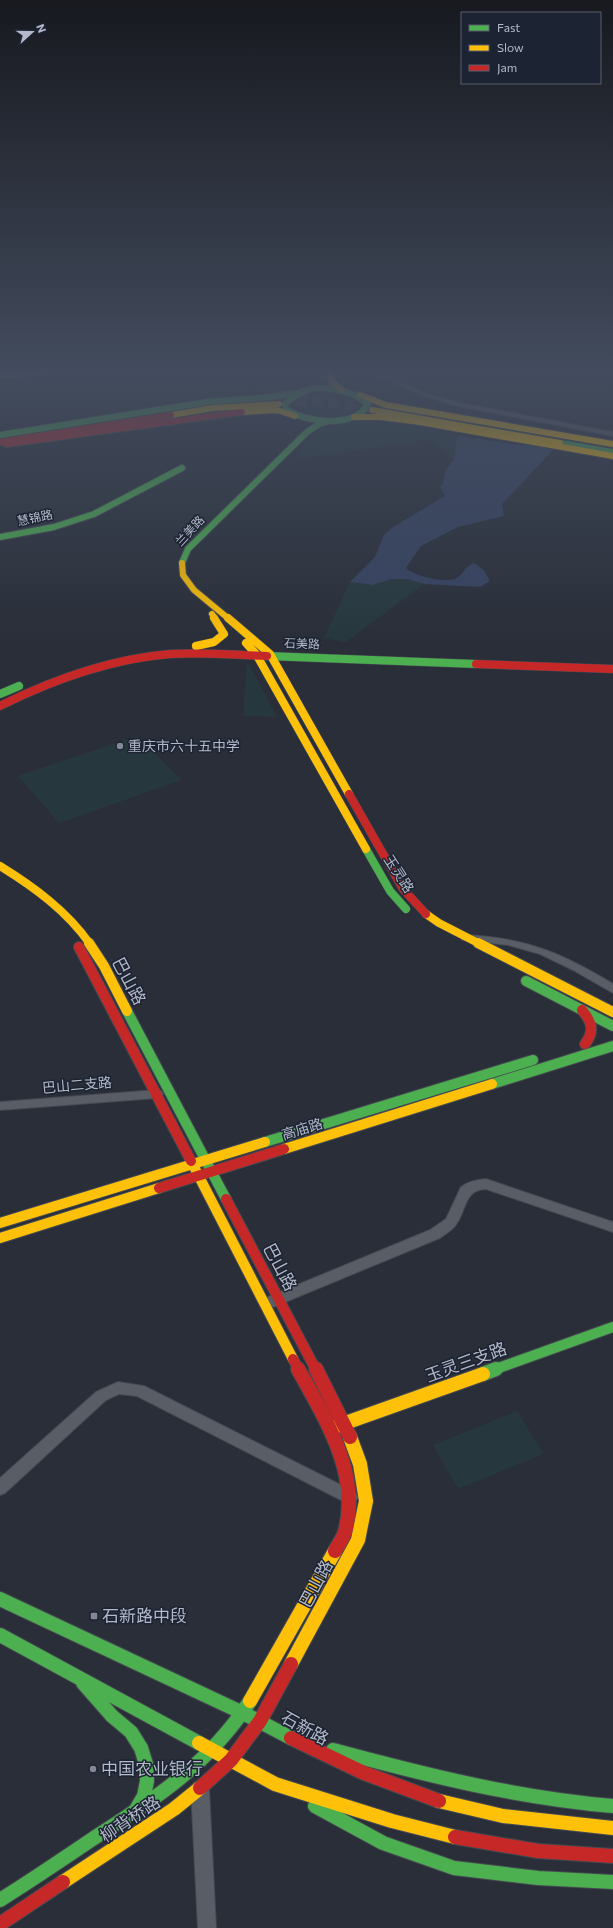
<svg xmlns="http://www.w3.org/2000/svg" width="613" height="1928" font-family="Commissioner,'Noto Sans SC',sans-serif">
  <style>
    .green { fill: #26383e }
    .water { fill: #364261 }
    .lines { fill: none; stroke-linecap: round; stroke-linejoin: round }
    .primary-tunnel { stroke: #3e434e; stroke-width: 11; stroke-dasharray: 11 5.5; stroke-linecap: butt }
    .street-casing { stroke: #454951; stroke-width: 2 }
    .fast-far3-casing { stroke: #454951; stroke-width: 8 }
    .fast-far2-casing { stroke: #454951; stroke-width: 9 }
    .fast-far1-casing { stroke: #454951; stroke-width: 12 }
    .fast-casing { stroke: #454951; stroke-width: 16 }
    .slow-far3-casing { stroke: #454951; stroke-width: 8 }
    .slow-far2-casing { stroke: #454951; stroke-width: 9 }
    .slow-far1-casing { stroke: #454951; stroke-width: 12 }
    .slow-casing { stroke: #454951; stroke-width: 16 }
    .jam-far3-casing { stroke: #454951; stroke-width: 8 }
    .jam-far2-casing { stroke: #454951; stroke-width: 9 }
    .jam-far1-casing { stroke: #454951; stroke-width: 12 }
    .jam-casing { stroke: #454951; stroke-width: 16 }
    .street { fill: #595d66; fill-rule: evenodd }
    .fast-far3 { stroke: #4caf50; stroke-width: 6 }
    .fast-far2 { stroke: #4caf50; stroke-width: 8 }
    .fast-far1 { stroke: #4caf50; stroke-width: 10 }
    .fast { stroke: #4caf50; stroke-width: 14 }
    .slow-far3 { stroke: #ffc107; stroke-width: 6 }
    .slow-far2 { stroke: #ffc107; stroke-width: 8 }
    .slow-far1 { stroke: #ffc107; stroke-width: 10 }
    .slow { stroke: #ffc107; stroke-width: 14 }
    .jam-far3 { stroke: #c62828; stroke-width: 6 }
    .jam-far2 { stroke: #c62828; stroke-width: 8 }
    .jam-far1 { stroke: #c62828; stroke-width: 10 }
    .jam { stroke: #c62828; stroke-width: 14 }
    .poi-dot { fill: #838896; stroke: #1c2333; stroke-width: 1.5 }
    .labels { text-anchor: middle; stroke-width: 3; stroke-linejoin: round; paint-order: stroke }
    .far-street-label { font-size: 12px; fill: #b3b9c9; stroke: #1c2333 }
    .poi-label { font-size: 14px; fill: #b3b9c9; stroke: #1c2333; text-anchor: start }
    .street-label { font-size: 14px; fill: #b3b9c9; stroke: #1c2333 }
    .near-street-label { font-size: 17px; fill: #b3b9c9; stroke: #1c2333 }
    .near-poi-label { font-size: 17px; fill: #b3b9c9; stroke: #1c2333; text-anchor: start }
  </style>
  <rect width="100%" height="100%" fill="#292e38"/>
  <path class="green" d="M320,392C333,392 352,391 360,403V408C347,421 302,423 294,405C298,394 310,393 320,392Z
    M367,420H379L457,435L454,459L427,439L292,460L315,431L323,427Z
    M392,579H407L424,584L345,643L324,638L350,582L373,585Z
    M247,661L277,717L243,716Z
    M137,736L182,780L59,823L18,776Z
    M517,1411L544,1454L458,1489L433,1445Z"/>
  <path class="water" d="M457,435L511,444L556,447L502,504L504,516L458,527L421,546L406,568C414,576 447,584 457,578C464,573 466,566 474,563L484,570L490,581L480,587L424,584L407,579H392L373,585L350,582L375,557L384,535L393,527L445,496L440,487L443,484L445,471L454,459Z"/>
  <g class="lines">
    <path class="primary-tunnel" d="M279,401H311L376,407"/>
    <defs>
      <path id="street" d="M364,370H373L422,392L460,403L613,432V436L457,406L418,394Z
        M466,935C526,938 562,953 613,984V993L573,970L540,954L508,945L462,940L461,938L462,936Z
        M157,1090L161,1091L163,1094L161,1097L157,1098L0,1110V1102Z
        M486,1179L613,1222V1232L486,1189C463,1190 467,1211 455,1226C451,1231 445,1234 440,1238L278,1305L273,1307L268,1305L266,1301L268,1297L430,1230L446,1219L461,1187C469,1181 477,1180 486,1179Z
        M118,1382L144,1386L355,1492L358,1497L355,1502L350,1504L345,1502L137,1396L119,1394L106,1400L5,1493L0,1495V1478L96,1392Z
        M200,1780L206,1783L209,1789L216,1928H198L191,1789L194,1783Z"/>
      <path id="fast-far3" d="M0,375L64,370
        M314,388C335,387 352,391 368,404C355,429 306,423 286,409L285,404C294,395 302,391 314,388Z
        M0,435L207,402L271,397L296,393
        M560,443L613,452
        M0,537L54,527L94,514L182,468
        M182,563L188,549L307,432L319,424L329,421"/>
      <path id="fast-far2" d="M267,656L476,664
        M0,694L19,686
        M366,849L390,891L406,909"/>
      <path id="fast-far1" d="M526,981L613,1026
        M127,1011L226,1199
        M492,1084L613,1046
        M265,1142L533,1060
        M493,1370L613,1327"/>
      <path id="fast" d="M483,1374L496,1369
        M0,1599L243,1713L291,1738
        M0,1635L199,1743
        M83,1683L112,1716L131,1732L141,1748L146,1764L147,1781L144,1796L134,1813
        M333,1750C426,1775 517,1798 613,1806
        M315,1806L383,1843L454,1868L538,1878L613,1882
        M0,1900C32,1880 63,1859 94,1838C155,1799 209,1764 250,1701"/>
      <path id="slow-far3" d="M328,370L332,382L342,390
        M360,395L386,405L613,444
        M372,410L560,443
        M242,412L277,410L295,416
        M171,415L213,408L279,404
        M354,417H381L420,422L613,456
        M182,563L183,575L194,590L229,619
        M212,614L215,619"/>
      <path id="slow-far2" d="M228,618L270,654L349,794
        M246,643L256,654L366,849
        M196,646L214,642L224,634L214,618
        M0,866C34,887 67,911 90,944
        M426,914L439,923L480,944"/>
      <path id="slow-far1" d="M89,943L104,966L127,1011
        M478,943L613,1012
        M284,1149L492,1084
        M191,1161L293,1359
        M0,1223L265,1142
        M0,1238L159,1188"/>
      <path id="slow" d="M334,1427L483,1374
        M291,1664L358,1540L366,1501L360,1464L350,1437
        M250,1701L335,1551
        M199,1743L275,1784L392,1821L455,1837
        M439,1801L503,1816L613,1828
        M63,1882L174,1809L200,1788"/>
      <path id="jam-far3" d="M0,442L171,415
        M6,444L242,412"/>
      <path id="jam-far2" d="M476,664L613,669
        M0,706C54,679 110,659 170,654C202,652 235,655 267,656
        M349,794L403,889L426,914"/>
      <path id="jam-far1" d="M79,947L191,1161
        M582,1010C592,1022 595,1031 585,1044
        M159,1188L284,1149
        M226,1199L316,1370
        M293,1359L299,1370"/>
      <path id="jam" d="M298,1369C325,1418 361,1474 345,1532C343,1539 338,1545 335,1551
        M316,1369L350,1437
        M291,1738L364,1773L439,1801
        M200,1788L231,1760L260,1721L291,1664
        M455,1837L538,1851L613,1856
        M0,1924L63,1882"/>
    </defs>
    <use href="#street" class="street-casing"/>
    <use href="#fast-far3" class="fast-far3-casing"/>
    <use href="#fast-far2" class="fast-far2-casing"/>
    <use href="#fast-far1" class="fast-far1-casing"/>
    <use href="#fast" class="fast-casing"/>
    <use href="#slow-far3" class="slow-far3-casing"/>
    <use href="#slow-far2" class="slow-far2-casing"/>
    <use href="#slow-far1" class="slow-far1-casing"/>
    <use href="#slow" class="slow-casing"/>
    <use href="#jam-far3" class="jam-far3-casing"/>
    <use href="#jam-far2" class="jam-far2-casing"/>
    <use href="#jam-far1" class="jam-far1-casing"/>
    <use href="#jam" class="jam-casing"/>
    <use href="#street" class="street"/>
    <use href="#fast-far3" class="fast-far3"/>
    <use href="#fast-far2" class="fast-far2"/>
    <use href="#fast-far1" class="fast-far1"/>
    <use href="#fast" class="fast"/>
    <use href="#slow-far3" class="slow-far3"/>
    <use href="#slow-far2" class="slow-far2"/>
    <use href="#slow-far1" class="slow-far1"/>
    <use href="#slow" class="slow"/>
    <use href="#jam-far3" class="jam-far3"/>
    <use href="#jam-far2" class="jam-far2"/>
    <use href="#jam-far1" class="jam-far1"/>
    <use href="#jam" class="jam"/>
  </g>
  <linearGradient id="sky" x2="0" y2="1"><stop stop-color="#17191f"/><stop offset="0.58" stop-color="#434c5e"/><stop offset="1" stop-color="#434c5e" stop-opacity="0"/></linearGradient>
  <rect width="613" height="640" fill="url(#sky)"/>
  <g class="poi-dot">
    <circle cx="120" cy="746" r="4"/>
    <rect x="90" y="1612" width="8" height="8" rx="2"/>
    <circle cx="93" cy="1769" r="4"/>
  </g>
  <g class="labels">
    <g class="far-street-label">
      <text transform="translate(35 518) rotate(-12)" y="4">慧锦路</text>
      <text transform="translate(190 531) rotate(-47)" y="4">兰美路</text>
      <text transform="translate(302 644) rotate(2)" y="4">石美路</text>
    </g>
    <g class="poi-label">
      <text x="128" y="751">重庆市六十五中学</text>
    </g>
    <g class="street-label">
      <text transform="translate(399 874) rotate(57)" y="5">玉灵路</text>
      <text transform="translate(77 1085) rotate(-5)" y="5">巴山二支路</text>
      <text transform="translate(302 1129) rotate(-17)" y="5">高庙路</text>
    </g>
    <g class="near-street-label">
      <text transform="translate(129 981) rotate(62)" y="6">巴山路</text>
      <text transform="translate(280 1267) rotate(62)" y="6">巴山路</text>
      <text transform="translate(466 1362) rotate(-20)" y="6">玉灵三支路</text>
      <text transform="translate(316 1584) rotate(-62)" y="6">巴山路</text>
      <text transform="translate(305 1728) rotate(29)" y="6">石新路</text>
      <text transform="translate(130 1819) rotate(-34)" y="6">柳背桥路</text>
    </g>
    <g class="near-poi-label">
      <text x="102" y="1622">石新路中段</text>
      <text x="101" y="1775">中国农业银行</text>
    </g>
  </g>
  <rect x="461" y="12" width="140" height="72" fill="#1c2333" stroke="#585f6f"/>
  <rect x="469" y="25" width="20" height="6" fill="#4caf50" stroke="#585f6f"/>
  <text x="497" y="32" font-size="12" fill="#b3b9c9">Fast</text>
  <rect x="469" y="45" width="20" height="6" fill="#ffc107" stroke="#585f6f"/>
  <text x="497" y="52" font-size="12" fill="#b3b9c9">Slow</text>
  <rect x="469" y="65" width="20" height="6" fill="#c62828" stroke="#585f6f"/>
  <text x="497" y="72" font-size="12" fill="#b3b9c9">Jam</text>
  <g transform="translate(32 32) rotate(69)" stroke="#1c2333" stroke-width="3" paint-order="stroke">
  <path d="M0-3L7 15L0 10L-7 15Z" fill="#b3b9c9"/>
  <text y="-6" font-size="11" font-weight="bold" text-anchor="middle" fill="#b3b9c9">N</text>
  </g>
</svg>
